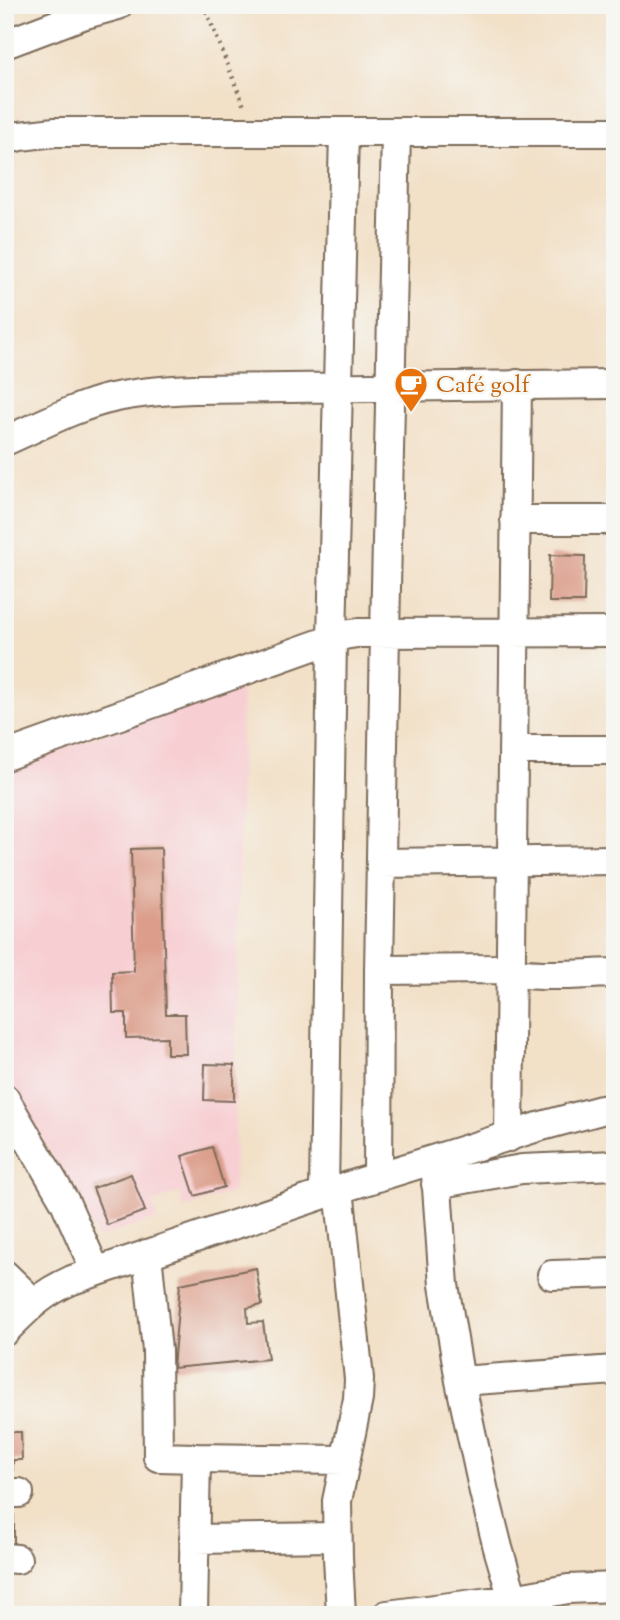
<svg xmlns="http://www.w3.org/2000/svg" width="620" height="1620" font-family="'Sorts Mill Goudy',serif">
  <style>
    .built { fill: #f7cfd3 }
    .building { fill: #dc9e8b }
    .lines { fill: none; stroke-linecap: round; stroke-linejoin: round }
    .minor-casing { stroke: #7b6a59; stroke-width: 32 }
    .path { stroke: #7b6a59; stroke-width: 4.5; stroke-dasharray: 2 5; stroke-linecap: butt }
    .minor { stroke: #fff; stroke-width: 28 }
    .labels { text-anchor: middle; stroke-width: 5; stroke-linejoin: round; paint-order: stroke }
    .food-label { font-size: 24px; fill: #c56008; stroke: #f6f6f2; text-anchor: start }
  </style>
  <rect width="100%" height="100%" fill="#f6f6f2"/>
  <filter id="ink" filterUnits="userSpaceOnUse"><feTurbulence type="fractalNoise" baseFrequency=".0143" numOctaves="2"/><feDisplacementMap in="SourceGraphic" scale="14" xChannelSelector="R" yChannelSelector="G"/><feConvolveMatrix kernelMatrix="1 2 1 2 8 2 1 2 1" color-interpolation-filters="sRGB"/></filter>
  <filter id="wash" filterUnits="userSpaceOnUse"><feTurbulence type="fractalNoise" baseFrequency=".00686" numOctaves="4" result="noise"/><feDisplacementMap in="SourceGraphic" scale="28" xChannelSelector="R" yChannelSelector="G"/><feGaussianBlur stdDeviation="1.57" result="paint"/><feColorMatrix in="noise" values="0 0 0 0 0 0 0 0 0 0 0 0 0 0 0 0 0 1.4 0 .05"/><feComposite in="paint" operator="in"/></filter>
  <g filter="url(#wash)">
    <rect width="100%" height="100%" fill="#f2e0c7"/>
    <path class="built" d="M242,683L234,1191L184,1209L180,1192L152,1203L157,1219L98,1238L5,1073V769Z"/>
    <g id="blocks">
      <path class="building" d="M550,555L585,556L584,602H549Z
        M161,848L166,1014H185L186,1054H167V1037L126,1038V1013H113L112,972L134,971L131,849Z
        M205,1064L234,1065V1101L204,1100Z
        M212,1147L224,1187L195,1196L182,1156Z
        M131,1174L145,1211L107,1225L93,1188Z
        M256,1268L262,1305L247,1308L248,1323L263,1322L268,1359L173,1368L180,1284Z
        M5,1432H21L22,1460H13V1477L5,1478Z
        M5,1504H14V1547H5Z"/>
    </g>
  </g>
  <g filter="url(#ink)">
    <use href="#blocks" fill-opacity="0" stroke="#7b6a59" stroke-width="2"/>
    <g class="lines">
      <defs>
        <path id="minor" d="M5,44L82,15L118,5
          M5,140L20,136L55,132H615
          M5,441C37,427 79,405 112,398C139,392 166,390 194,389L615,384
          M515,520H615
          M513,750H615
          M5,756L344,635L357,633L615,632
          M382,863L615,860
          M379,970L497,969C533,979 577,974 615,973
          M5,1099L65,1202L96,1272
          M509,1137L517,384
          M435,1160L444,1285L460,1381L484,1492L498,1548L513,1599L512,1615
          M378,1177L379,970L385,633L396,132
          M436,1184L522,1169L615,1165
          M339,1189L359,1379L358,1399L337,1501L338,1557L341,1615
          M324,1193L332,639L344,132
          M147,1254L157,1350L158,1457L196,1458L193,1615
          M5,1275L33,1302
          M552,1275L615,1273
          M5,1331C29,1307 41,1294 72,1280L339,1189L538,1127L601,1110L615,1108
          M460,1381L615,1370
          M196,1458L345,1460
          M5,1493H19
          M194,1539L337,1537
          M5,1558L17,1559
          M387,1615L513,1599L568,1589L615,1587"/>
      </defs>
      <use href="#minor" class="minor-casing"/>
      <path class="path" d="M204,5L245,109"/>
      <use href="#minor" class="minor"/>
    </g>
  </g>
  <defs>
    <symbol id="cafe-pin" viewBox="-11 -11 22 30"><path d="M0 17L-7.5 6A9.5 9.5 0 1 1 7.5 6Z" fill="#e8710a" stroke="#f6f6f2"/><path d="M-5.5-4.5H6V0H3Q3 3.5 0 3.5H-2.5Q-5.5 3.5-5.5 0ZM3-3.2v2h1.7v-2ZM-6 4.5H4V6H-6Z" fill="#fff"/></symbol>
  </defs>
  <g fill-rule="evenodd">
    <use href="#cafe-pin" x="392" y="365" width="38" height="52"/>
  </g>
  <g class="labels">
    <g class="food-label">
      <text x="436" y="392">Café golf</text>
    </g>
  </g>
  <rect width="620" height="1620" fill="none" stroke="#f6f6f2" stroke-width="28"/>
</svg>
